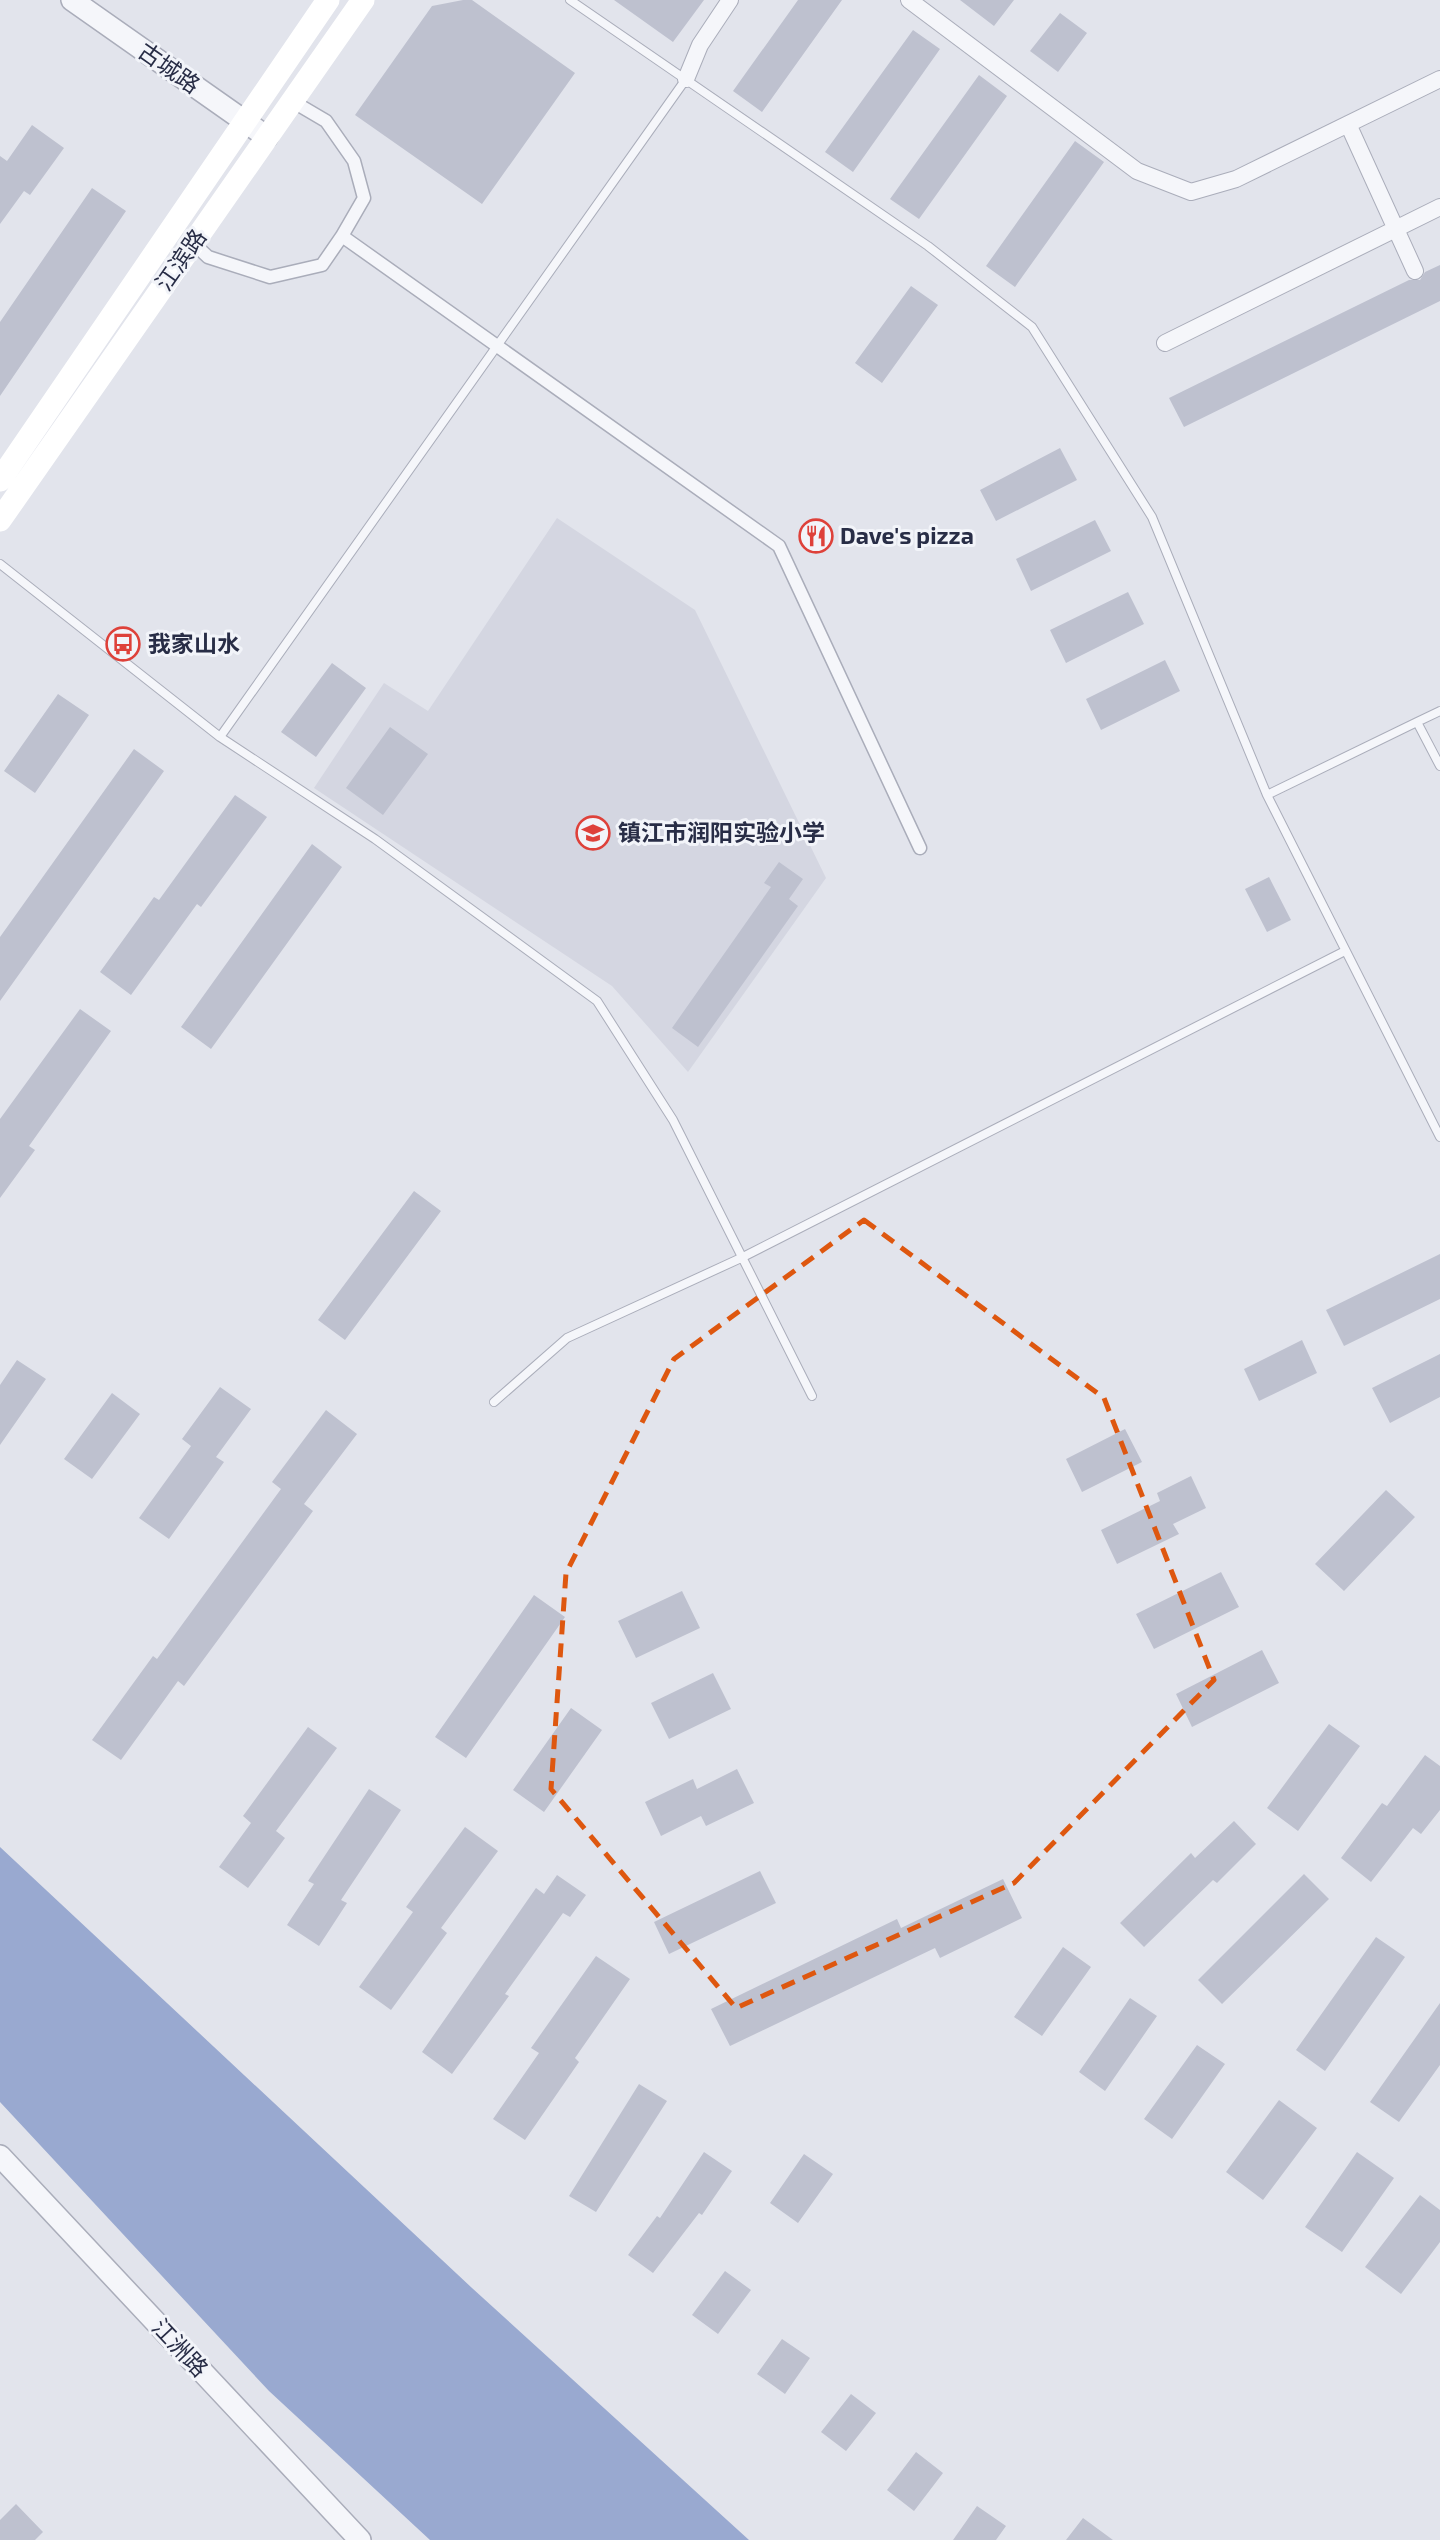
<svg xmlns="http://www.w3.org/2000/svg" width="1440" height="2540" font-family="'Exo 2','Noto Sans SC',sans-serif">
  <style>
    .built { fill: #d4d6e1 }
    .water { fill: #99a9d0 }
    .building { fill: #bec1cf }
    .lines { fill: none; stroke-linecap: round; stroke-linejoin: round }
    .service-casing { stroke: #aaadba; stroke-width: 10 }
    .pedestrian-casing { stroke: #aaadba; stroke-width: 15 }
    .minor-casing { stroke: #aaadba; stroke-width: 18 }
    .tertiary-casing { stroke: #aaadba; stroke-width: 24 }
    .service { stroke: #f5f6fa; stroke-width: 8 }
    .pedestrian { stroke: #f5f6fa; stroke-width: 12 }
    .minor { stroke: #f5f6fa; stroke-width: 16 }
    .tertiary { stroke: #f5f6fa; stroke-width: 21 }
    .secondary { stroke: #fff; stroke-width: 23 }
    .marked { fill: none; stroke: #de570f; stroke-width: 5; stroke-dasharray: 14 9; stroke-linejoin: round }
    .labels { text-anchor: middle; stroke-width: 6; stroke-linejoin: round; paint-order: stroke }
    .street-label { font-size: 23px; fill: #282d46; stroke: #f2f4f9 }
    .poi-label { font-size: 23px; font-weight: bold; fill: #282d46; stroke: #f2f4f9; text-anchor: start }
  </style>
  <rect width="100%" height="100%" fill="#e2e4ec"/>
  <path class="built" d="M557,518L695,610L826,878L688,1072L612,986L314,788L384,683L428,711Z"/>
  <path class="water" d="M0,1847L472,2288L749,2540H430L269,2391L0,2102Z"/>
  <path class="building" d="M463,0H472L575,73L482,204L355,115L432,6Z
    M614,0H704L673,42Z
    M798,0H842L762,112L733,91Z
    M960,0H1014L994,26Z
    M1060,13L1087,33L1058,72L1030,51Z
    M913,30L940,49L853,172L825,152Z
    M979,75L1007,96L919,219L890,199Z
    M32,125L64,148L30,195L24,191L0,224V156L7,161Z
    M1075,141L1104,162L1015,287L986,266Z
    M92,188L126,211L0,396V322Z
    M1440,265V301L1184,427L1169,398L1409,280H1420L1425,272Z
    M911,286L938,305L882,383L855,363Z
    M1060,448L1077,480L996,521L980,490Z
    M1095,520L1111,551L1031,591L1016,559Z
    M1128,592L1144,624L1066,663L1050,630Z
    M1165,660L1180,691L1101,730L1086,699Z
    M332,663L366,688L316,757L281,732Z
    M58,694L89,715L35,793L4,771Z
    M390,727L428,754L383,815L346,788Z
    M134,749L164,771L0,1001V937Z
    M235,795L267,817L201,907L197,904L131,995L100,972L154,897L159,900Z
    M312,844L342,867L211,1049L181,1027Z
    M779,862L803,879L789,899L798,906L698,1047L672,1028L771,887L764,883Z
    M1269,877L1291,920L1267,932L1245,889Z
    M80,1009L111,1031L29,1146L35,1150L0,1198V1119Z
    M414,1191L441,1211L345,1340L318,1320Z
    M1440,1254V1299L1344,1346L1326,1310Z
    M1302,1340L1317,1373L1259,1401L1244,1369Z
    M1440,1354V1397L1390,1423L1372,1388Z
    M17,1360L46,1379L0,1445V1385Z
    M220,1387L251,1409L216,1457L224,1462L169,1539L139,1518L191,1446L182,1439Z
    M112,1393L140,1414L92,1479L64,1459Z
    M326,1410L357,1434L304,1504L313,1511L184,1686L178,1681L121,1760L92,1740L153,1656L157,1659L281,1489L272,1482Z
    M1125,1429L1142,1462L1082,1492L1066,1459Z
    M1191,1476L1206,1508L1173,1524L1179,1534L1117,1564L1101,1530L1160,1501L1157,1493Z
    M1386,1490L1415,1517L1344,1591L1315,1564Z
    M1221,1572L1239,1607L1154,1649L1136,1614Z
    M682,1591L700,1628L636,1658L618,1621Z
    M534,1595L565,1617L466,1758L435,1737Z
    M1262,1650L1279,1683L1192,1727L1176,1694Z
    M713,1673L731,1709L669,1739L651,1703Z
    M571,1708L602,1730L544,1812L513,1790Z
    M1329,1724L1360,1746L1298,1831L1267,1808Z
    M308,1727L337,1748L276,1831L285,1838L248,1888L219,1867L251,1823L243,1816Z
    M1425,1755L1440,1766V1810L1421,1834L1413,1828L1371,1882L1341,1858L1382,1803L1387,1806Z
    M737,1769L754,1803L706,1826L701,1816L661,1836L645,1802L693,1779L697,1789Z
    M369,1789L401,1810L341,1900L347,1903L319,1946L287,1925L314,1884L308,1881Z
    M1234,1821L1256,1844L1217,1883L1213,1880L1144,1947L1120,1923L1191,1853L1195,1858Z
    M465,1827L498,1851L441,1928L447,1933L391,2010L359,1987L413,1912L406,1907Z
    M760,1871L776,1903L669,1954L654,1922Z
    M1304,1874L1329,1899L1222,2004L1198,1980Z
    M557,1875L586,1895L570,1917L563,1913L505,1994L509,1996L452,2074L422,2052L536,1888L544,1894Z
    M1003,1879L1022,1918L940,1958L935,1948L730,2046L711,2009L897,1919L901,1928Z
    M1376,1937L1405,1957L1325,2071L1296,2050Z
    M1063,1947L1091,1967L1042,2036L1014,2017Z
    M596,1956L630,1979L575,2058L579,2062L525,2140L493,2119L539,2053L531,2048Z
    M1130,1998L1157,2016L1105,2091L1079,2072Z
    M1440,2003V2065L1399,2122L1370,2102Z
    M1197,2045L1225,2064L1172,2139L1144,2119Z
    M639,2084L667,2101L596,2212L569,2196Z
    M1279,2100L1317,2128L1263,2200L1226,2172Z
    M704,2152L732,2171L702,2215L699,2213L653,2273L628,2255L657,2216L660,2218Z
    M1357,2152L1394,2178L1342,2252L1305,2227Z
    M804,2154L833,2174L798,2223L770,2203Z
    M1420,2195L1440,2210V2242L1401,2294L1365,2267Z
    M725,2271L751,2290L718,2334L692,2315Z
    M782,2339L810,2358L785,2394L757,2374Z
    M851,2394L876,2413L846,2451L821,2432Z
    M916,2452L943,2473L914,2511L887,2490Z
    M16,2504L43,2532L35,2540H0V2520Z
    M977,2506L1006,2526L996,2540H953Z
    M1083,2518L1113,2540H1066Z"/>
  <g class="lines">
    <defs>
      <path id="service" d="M570,0L928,246L1032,327L1152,517L1267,795L1440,1137
        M0,564L220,737L375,839L597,1001L673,1120L812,1396
        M1417,722L1440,711
        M220,737L686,79
        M1267,795L1417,722L1440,766
        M494,1402L567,1338L741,1258L1343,952"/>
      <path id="pedestrian" d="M292,101L326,121L354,161L364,198L342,236L779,546L920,848
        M193,243L208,257L270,277L322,265L342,236"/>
      <path id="minor" d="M909,0L1137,171L1191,192L1236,179L1440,79
        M686,79L700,45L730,0
        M1348,124L1415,271
        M1165,343L1440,207"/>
      <path id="tertiary" d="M72,0L267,137
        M0,2156L360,2540"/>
    </defs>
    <use href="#service" class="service-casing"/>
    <use href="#pedestrian" class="pedestrian-casing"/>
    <use href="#minor" class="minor-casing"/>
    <use href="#tertiary" class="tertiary-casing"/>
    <use href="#service" class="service"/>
    <use href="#pedestrian" class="pedestrian"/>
    <use href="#minor" class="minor"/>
    <use href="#tertiary" class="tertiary"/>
    <path class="secondary" d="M0,480L328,0
      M0,520L363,0"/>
  </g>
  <path class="marked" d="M864,1220L1104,1398L1214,1680L1014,1883L736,2008L551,1789L566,1573L674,1359Z"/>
  <defs>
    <symbol id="restaurant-ring" viewBox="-11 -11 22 22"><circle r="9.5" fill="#f2f4f9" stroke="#de413a" stroke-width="1.5"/><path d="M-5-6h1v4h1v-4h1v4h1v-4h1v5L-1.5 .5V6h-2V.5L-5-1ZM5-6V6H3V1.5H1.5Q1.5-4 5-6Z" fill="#de413a"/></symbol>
    <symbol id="bus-ring" viewBox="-11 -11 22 22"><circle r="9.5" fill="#f2f4f9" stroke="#de413a" stroke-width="1.5"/><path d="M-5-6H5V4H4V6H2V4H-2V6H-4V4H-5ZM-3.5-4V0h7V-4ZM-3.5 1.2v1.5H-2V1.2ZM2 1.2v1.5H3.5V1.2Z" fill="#de413a"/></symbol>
    <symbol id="school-ring" viewBox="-11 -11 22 22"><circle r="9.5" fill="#f2f4f9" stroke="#de413a" stroke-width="1.5"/><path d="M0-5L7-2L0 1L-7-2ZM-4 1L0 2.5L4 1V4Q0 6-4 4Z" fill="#de413a"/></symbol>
  </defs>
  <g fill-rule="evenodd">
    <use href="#restaurant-ring" x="797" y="517" width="38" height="38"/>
    <use href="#bus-ring" x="104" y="625" width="38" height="38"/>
    <use href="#school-ring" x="574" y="814" width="38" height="38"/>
  </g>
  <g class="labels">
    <g class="street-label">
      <text transform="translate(169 68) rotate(35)" y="8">古城路</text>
      <text transform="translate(181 260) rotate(-55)" y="8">江滨路</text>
      <text transform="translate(180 2348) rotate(47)" y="8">江洲路</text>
    </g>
    <g class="poi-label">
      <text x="840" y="544">Dave's pizza</text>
      <text x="148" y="652">我家山水</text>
      <text x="618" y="841">镇江市润阳实验小学</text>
    </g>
  </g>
</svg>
